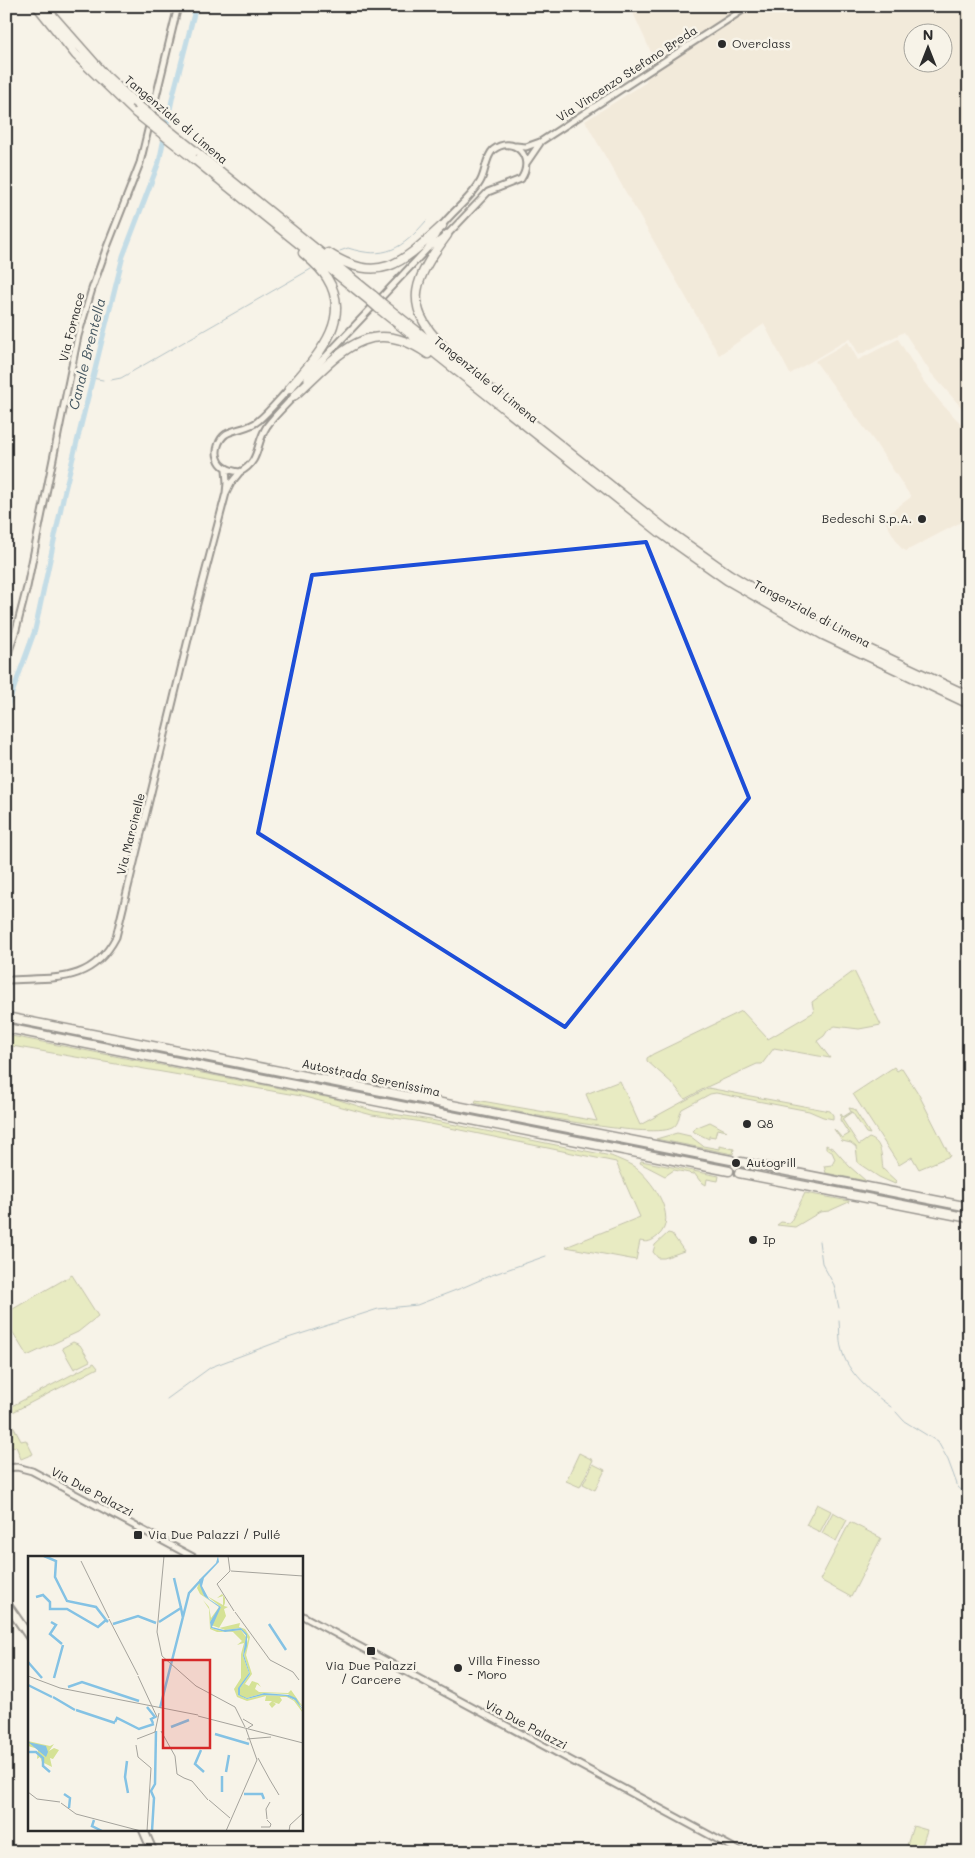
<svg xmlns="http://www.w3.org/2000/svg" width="975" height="1858" font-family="Mali,sans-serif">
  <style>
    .built { fill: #ece0cb; fill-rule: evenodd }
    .green { fill: #d5e295; stroke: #808660 }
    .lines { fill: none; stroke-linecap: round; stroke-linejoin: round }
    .stream { stroke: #60869a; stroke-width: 1 }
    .canal { stroke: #84c2e4; stroke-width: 5 }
    .minor-casing { stroke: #2b2b2b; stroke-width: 9 }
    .major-casing { stroke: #2b2b2b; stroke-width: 11 }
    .highway-casing { stroke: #2b2b2b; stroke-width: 11 }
    .minor { stroke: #f7f3e8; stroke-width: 5 }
    .major { stroke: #f7f3e8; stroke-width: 7 }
    .highway { stroke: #f7f3e8; stroke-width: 8 }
    .highway-bridge-casing { stroke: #2b2b2b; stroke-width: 11; stroke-linecap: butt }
    .highway-bridge { stroke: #f7f3e8; stroke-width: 8 }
    .marked { fill: none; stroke: #1d4ed8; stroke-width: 4; stroke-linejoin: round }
    .poi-dot { fill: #2b2b2b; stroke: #f7f3e8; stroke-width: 2 }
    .labels { text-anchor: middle; stroke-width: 5; stroke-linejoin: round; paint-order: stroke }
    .poi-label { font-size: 12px; fill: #2b2b2b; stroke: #f7f3e8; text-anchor: start }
    .street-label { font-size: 12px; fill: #2b2b2b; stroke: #f7f3e8 }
    .water-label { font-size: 14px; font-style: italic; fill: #465862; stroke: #f7f3e8 }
    .inset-river { fill: none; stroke: #84c2e4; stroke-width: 2.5 }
    .inset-road { fill: none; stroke: #a5a39c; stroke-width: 1 }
    .view { fill: #d62828; fill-opacity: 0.15; stroke: #d62828; stroke-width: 2.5 }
    .inset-edge { fill: none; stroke: #2b2b2b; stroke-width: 2.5 }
  </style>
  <rect width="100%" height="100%" fill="#f7f3e8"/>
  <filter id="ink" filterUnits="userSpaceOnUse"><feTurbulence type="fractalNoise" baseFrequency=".02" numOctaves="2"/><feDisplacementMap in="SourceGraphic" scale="10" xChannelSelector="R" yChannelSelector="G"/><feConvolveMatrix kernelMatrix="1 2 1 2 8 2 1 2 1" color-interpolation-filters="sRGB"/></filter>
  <g filter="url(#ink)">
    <path class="built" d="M630,6H969V416L931,373L904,332L859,355L850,338L790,374L764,324L719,355L585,121L645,83L655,61ZM912,32H942V62H912Z
      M898,339L924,382L942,404L969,432V518L906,551L901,548L883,518L911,497L874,441L815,361L848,342L858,360Z"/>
    <path class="green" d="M854,971L881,1025L859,1029L835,1026L828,1030L824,1036L817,1041L830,1058L774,1048L762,1064H757L709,1086L685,1099L674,1085L647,1061V1058L653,1054L742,1011L768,1039L814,1012L812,1002Z
      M6,1035L336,1099L374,1111L431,1120L611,1156C618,1159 626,1162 633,1166C650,1177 680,1217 658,1236C652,1241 648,1243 640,1241L636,1260L566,1247L640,1217L616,1162L416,1121L372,1115L301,1096L6,1045Z
      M894,1067L897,1071L902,1068L918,1093L950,1156L919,1169L912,1157L899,1165L853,1094Z
      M620,1081L640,1125L708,1088L830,1111L833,1115V1119L823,1117L809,1111L716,1093L710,1094L682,1109C678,1115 680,1124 672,1128C649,1140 507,1110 475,1103L476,1100L597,1121L586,1094Z
      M849,1108L854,1109L870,1134L866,1133L852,1112L842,1119L859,1145L869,1138C883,1142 881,1157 883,1169L896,1181L895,1184L879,1177L858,1163L856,1147L851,1143L842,1141L834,1129L842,1138L849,1134L840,1120L841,1114L843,1117L851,1112Z
      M710,1122L727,1131L717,1129L715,1137L709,1136V1139L692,1131L695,1128Z
      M677,1133L690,1136L703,1146L719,1149V1146L734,1149L733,1154L656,1139Z
      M826,1145L834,1149L849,1166L866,1181L826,1173L824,1166L832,1165L835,1159L832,1152L826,1149Z
      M641,1161L719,1176L718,1181L707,1179L706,1185L700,1181L694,1173L691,1175L689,1173L674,1170L665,1176L640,1163Z
      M805,1193L849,1201V1202L829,1211L820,1212L795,1227L777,1225L781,1222L790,1223Z
      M668,1233L672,1234L684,1251L664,1258H658L653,1252L655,1245Z
      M72,1275L98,1316L78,1332L27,1356L6,1321V1313Z
      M73,1342L80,1345L90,1361L74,1369L62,1348Z
      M94,1363L98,1368L7,1415L21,1441L26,1440L33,1454L21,1459L16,1446L6,1450V1409Z
      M579,1453L593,1460L580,1487L566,1481Z
      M593,1464L605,1470L595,1490L583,1484Z
      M817,1504L831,1511L820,1532L806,1525Z
      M833,1512L847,1520L836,1541L822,1533Z
      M850,1522L881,1538L851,1597L820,1580Z
      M913,1826L927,1830L920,1852H905Z"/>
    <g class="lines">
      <path class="stream" d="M340,251L348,248C385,260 402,249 426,221
        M92,378L103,380
        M111,380L121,378L311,269
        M819,1241L822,1263L834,1285L839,1308
        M839,1320C840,1329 839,1339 841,1347C847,1374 871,1392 891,1407
        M167,1399L211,1367L288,1338L378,1309L417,1305L464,1287L489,1276L546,1256
        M896,1412L904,1421L938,1442L948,1460L958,1487L969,1497"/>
      <path class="canal" d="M6,710L35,630L64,494L123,256L159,162L173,95L196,6"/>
      <defs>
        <path id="minor" d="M759,6H765
          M516,146L526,147L540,142L749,6
          M527,162L540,143
          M427,249L447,235L488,192L521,179C536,157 513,134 493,150C485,158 486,172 480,182C470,200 452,211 440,228
          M305,375L327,355L427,249L436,235
          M307,379L327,355
          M291,387C280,398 270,411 258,421C249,429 236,428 226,434C219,439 215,450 218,458C221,468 230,471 240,472C261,461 255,444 267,426C275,415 286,405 296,394
          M226,469L227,483L226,493L231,483L240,472
          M6,659L16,630L27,587L78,336L92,289L105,252L140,163L178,6
          M6,980C53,977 91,985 116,937L193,619L226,493
          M6,1468L17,1467L32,1471L193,1557
          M301,1615L741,1852"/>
        <path id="major" d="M6,1603L29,1636
          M143,1829L153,1852"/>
        <path id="highway" d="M37,6L76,55L136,113
          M44,6L104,74L134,102
          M195,151L374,296
          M194,159L370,301
          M328,253C380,286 403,262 442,226
          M383,304L664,528L729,574L777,603L826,629L969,696
          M378,308L662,534L727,580L823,635L969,704
          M443,346C400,304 416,277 447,235
          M289,389C315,358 354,321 327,278C321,268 311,260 303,253
          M295,395C338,356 368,312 428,354
          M6,1017L731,1160
          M6,1028L729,1171
          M741,1162L969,1207
          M739,1173L969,1218"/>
      </defs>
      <use href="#minor" class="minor-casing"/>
      <use href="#major" class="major-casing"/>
      <use href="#highway" class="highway-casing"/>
      <use href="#minor" class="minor"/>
      <use href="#major" class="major"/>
      <use href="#highway" class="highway"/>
      <defs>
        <path id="highway-bridge" d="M134,102L195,151
          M136,113L194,159
          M374,296L383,304
          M370,301L378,308"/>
      </defs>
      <use href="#highway-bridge" class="highway-bridge-casing"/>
      <use href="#highway-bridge" class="highway-bridge"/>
    </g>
  </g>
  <path d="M0 0H975V1858H0ZM646,542L749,798L565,1027L258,833L312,575Z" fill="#f7f3e8" fill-opacity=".55" fill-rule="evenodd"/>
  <path class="marked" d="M646,542L749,798L565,1027L258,833L312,575Z"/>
  <g class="poi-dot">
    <circle cx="722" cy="44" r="5"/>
    <circle cx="922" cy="519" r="5"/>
    <circle cx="747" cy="1124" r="5"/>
    <circle cx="736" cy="1163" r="5"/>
    <circle cx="753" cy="1240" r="5"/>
    <rect x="133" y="1530" width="10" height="10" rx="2.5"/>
    <rect x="366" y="1646" width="10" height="10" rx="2.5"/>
    <circle cx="458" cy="1668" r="5"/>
  </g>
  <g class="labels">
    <g class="poi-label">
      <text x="732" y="48">Overclass</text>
      <text x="912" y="523" text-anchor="end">Bedeschi S.p.A.</text>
      <text x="757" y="1128">Q8</text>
      <text x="746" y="1167">Autogrill</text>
      <text x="763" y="1244">Ip</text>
      <text x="148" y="1539">Via Due Palazzi / Pullé</text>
      <text x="468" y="1665">Villa Finesso<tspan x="468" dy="14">- Moro</tspan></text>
      <text x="371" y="1670" text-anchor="middle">Via Due Palazzi<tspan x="371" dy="14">/ Carcere</tspan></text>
    </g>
    <g class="street-label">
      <text transform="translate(627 74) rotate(-33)" y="4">Via Vincenzo Stefano Breda</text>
      <text transform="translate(176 120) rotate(40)" y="4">Tangenziale di Limena</text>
      <text transform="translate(72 327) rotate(-76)" y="4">Via Fornace</text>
      <text transform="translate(486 380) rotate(39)" y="4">Tangenziale di Limena</text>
      <text transform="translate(812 614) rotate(28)" y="4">Tangenziale di Limena</text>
      <text transform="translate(131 834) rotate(-76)" y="4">Via Marcinelle</text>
      <text transform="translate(371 1078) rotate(12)" y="4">Autostrada Serenissima</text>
      <text transform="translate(92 1492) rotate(28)" y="4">Via Due Palazzi</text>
      <text transform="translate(526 1725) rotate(28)" y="4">Via Due Palazzi</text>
    </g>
    <g class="water-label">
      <text transform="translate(87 354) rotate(-76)" y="5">Canale Brentella</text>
    </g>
  </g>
  <g transform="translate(28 1556)">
    <rect width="275" height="275" fill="#f7f3e8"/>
    <path d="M172,25L176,40L191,51V53L182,66L183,72L197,76L213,74L218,81L215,100L221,117L210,133V139L219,143L235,139L259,140L270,146L275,157L266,145L259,141H252L254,144L251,148L245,146L248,148L244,152L241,148L244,145H237L238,140L219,145L209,141L206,133L213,122V98L216,87L209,89L214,85L205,76H189L182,73L181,53L175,44L181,51L183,62L191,51L172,38L169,32ZM194,38L197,42V47L196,50L200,51L196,53L198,60L191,72L212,67L211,71L217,73L222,81L218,99L224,118L217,128L221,130L224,125L230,127L233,131L229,128L227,133L231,136L260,137L263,134L275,151L260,138L236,137L219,142L212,140L211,133L222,118L216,99L220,83L213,72L197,74L183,69L193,51L179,40L195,49V40L189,42ZM0,185L22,190L26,188L21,195L26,192L31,194L25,203L22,202L24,211L14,206L12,201L9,203L10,193L0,190Z" fill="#d5e295"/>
    <path d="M190,0L191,6L176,22L174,30L181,43L193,51L184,71L196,74L213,72L219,78V90L216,99L222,118L212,132V139L219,142L236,137L261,139L268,142L275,154L267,144L258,140L235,139L219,143L210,139V132L221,117L215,100L218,79L213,74L197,76L183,72L182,66L191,51L176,40L172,30L171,24L188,7ZM0,186L18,190L20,196L18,201Z" fill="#84c2e4"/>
    <path class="inset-river" d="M16,0L28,5L27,21L39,45L68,51L78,64M146,22L153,52M8,41L15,39L22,46V53H39L70,71L78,64L80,66M23,66L28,69L22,78L34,88M131,66L153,52L155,62M85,68L110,60L128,67M241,68L258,94M0,106L14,122M26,122L35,89M0,129L24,141M40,131L54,126L111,145M25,141L47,154M119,151L127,161L123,163L125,167M132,152L161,37L173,24M48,154L87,167M87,166L89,162L111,173L126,168M143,171L161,164M187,178L221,188M173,194L167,208L176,216M0,196H8L15,202V210L22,216M99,205L97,221L100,237M198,216L201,199M194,220V236M36,238L42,242L41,252M216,238H234L236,243M66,264L64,270L74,275M124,275L126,242L123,235L127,228L128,175"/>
    <path class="inset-road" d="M136,0L129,76L134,100L168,130L207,151L217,171M200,0L202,15L189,28L206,55M53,5L81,62M203,15L275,20M207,56L242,104L265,116L271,124M81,63L110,119M0,120L32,132L170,159M110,120L129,161M170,160L275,187M215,163L225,169L220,172M133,175L147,200L149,218L156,222M109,183L127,176L131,157M219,183L243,181M108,189L110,201L123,212L119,275M230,202L242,224M156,222L164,225L180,244M242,224L251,239M0,236L9,243L32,246M181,244L202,262M33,247L48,258L113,275M239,263L238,253L242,246M233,271H242L243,268L239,264M198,275L229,204L218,173M261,275L262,269L275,257"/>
    <path class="view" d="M135,104H182V192H135Z"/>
    <rect width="275" height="275" class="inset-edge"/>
  </g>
  <rect width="975" height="1858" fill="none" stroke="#f7f3e8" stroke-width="25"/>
  <rect x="12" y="12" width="950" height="1833" fill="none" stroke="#2b2b2b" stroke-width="2" filter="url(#ink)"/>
  <g transform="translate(928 48)"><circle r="24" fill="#f7f3e8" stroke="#a5a39c"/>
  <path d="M0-4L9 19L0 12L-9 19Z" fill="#2b2b2b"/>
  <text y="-8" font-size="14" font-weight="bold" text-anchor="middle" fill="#2b2b2b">N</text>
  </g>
</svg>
